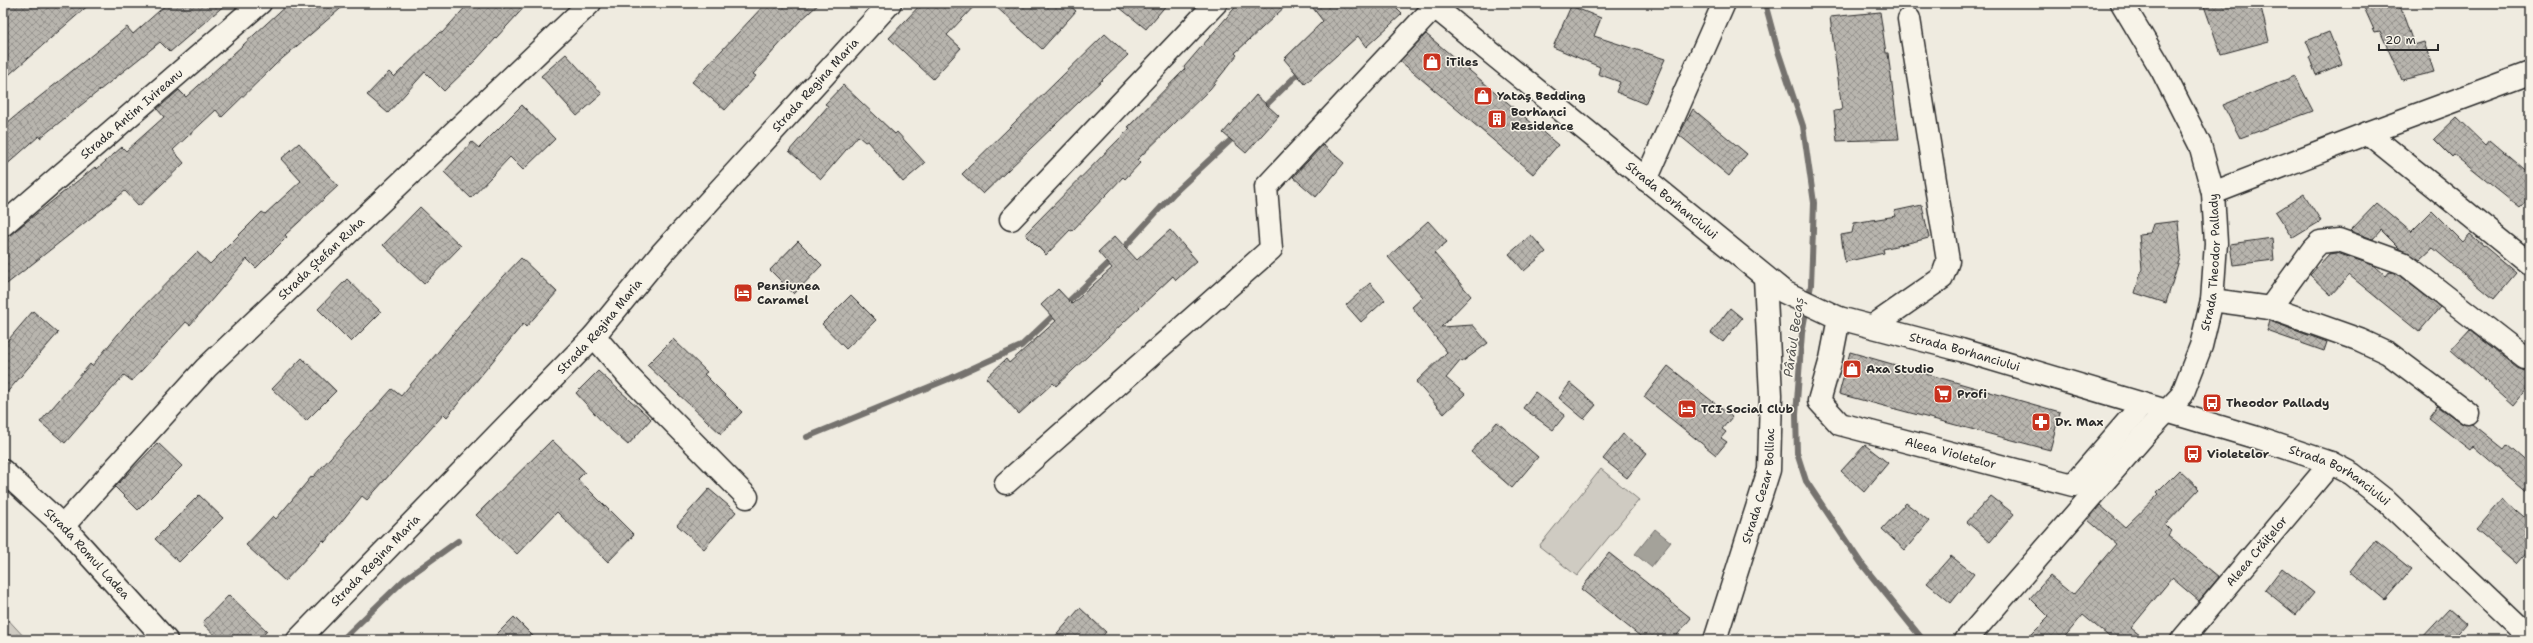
<svg xmlns="http://www.w3.org/2000/svg" width="2533" height="643" font-family="'Shantell Sans',sans-serif">
  <style>
    .grass { fill: url(#grass-tufts); stroke: #7d7b76 }
    .garden { fill: #cfcbc2; stroke: #7d7b76 }
    .water { fill: #a4a29a; stroke: #74726e }
    .lines { fill: none; stroke-linecap: round; stroke-linejoin: round }
    .stream { stroke: #74726e; stroke-width: 6 }
    .building { fill: url(#building-cross-hatch); stroke: #2b2b2b }
    .minor-casing { stroke: #2b2b2b; stroke-width: 25 }
    .major-casing { stroke: #2b2b2b; stroke-width: 25 }
    .minor { stroke: #f7f3e8; stroke-width: 22 }
    .major { stroke: #f7f3e8; stroke-width: 22 }
    .labels { text-anchor: middle; stroke-width: 3; stroke-linejoin: round; paint-order: stroke }
    .poi-label { font-size: 12px; font-weight: bold; fill: #2b2b2b; stroke: #f7f3e8; text-anchor: start }
    .street-label { font-size: 12px; fill: #2b2b2b; stroke: #f7f3e8 }
    .water-label { font-size: 13px; font-style: italic; fill: #555552; stroke: #f7f3e8 }
  </style>
  <defs>
    <pattern id="grass-tufts" width="24" height="20" patternUnits="userSpaceOnUse"><rect width="24" height="20" fill="#cfcbc2"/><path d="M3 7l-1-3M5 7V3M7 7l1-3M15 17l-1-3M17 17v-4M19 17l1-3" fill="none" stroke="#b2aea7"/></pattern>
    <pattern id="building-cross-hatch" width="8" height="8" patternUnits="userSpaceOnUse"><rect width="8" height="8" fill="#b8b5ae"/><path d="M0 0l8 8M0 8l8-8" fill="none" stroke="#96938e"/></pattern>
  </defs>
  <rect width="100%" height="100%" fill="#efebe0"/>
  <filter id="ink" filterUnits="userSpaceOnUse"><feTurbulence type="fractalNoise" baseFrequency=".025" numOctaves="2"/><feDisplacementMap in="SourceGraphic" scale="8" xChannelSelector="R" yChannelSelector="G"/><feConvolveMatrix kernelMatrix="1 2 1 2 8 2 1 2 1" color-interpolation-filters="sRGB"/></filter>
  <g filter="url(#ink)">
    <path class="grass" d="M3,614L27,640H3Z"/>
    <path class="garden" d="M1601,469L1639,500L1577,576L1539,546Z"/>
    <path class="water" d="M1655,529L1671,542L1651,567L1635,554Z"/>
    <g class="lines">
      <path class="stream" d="M1765,3L1778,51L1803,126L1814,203L1811,285L1802,333L1796,415L1797,453L1806,481L1861,563L1923,640
        M1261,110L1303,69
        M1120,252L1174,193L1236,135
        M1064,306L1114,258
        M807,437L951,378L1021,346L1057,312
        M342,640L405,579L458,541"/>
    </g>
    <path class="building" d="M3,3H91L3,80Z
      M168,3H227L170,52L160,42L40,138L39,136L3,168V126L127,27L133,34Z
      M289,3H347L276,64L222,117L216,110L173,150L184,163L139,206L125,191L3,287V238L11,234L95,167L97,169L122,147L126,151L164,117L157,109L163,104L179,90L186,97Z
      M469,3H528L475,61L444,91L425,72L388,113L367,95L389,72L394,77L440,32L442,33Z
      M766,3H820L800,21L753,74L756,76L725,110L692,82Z
      M922,3H977L947,35L961,48L933,79L889,38Z
      M992,3H1067L1076,11L1042,49Z
      M1114,3H1168L1146,29Z
      M1239,3H1289L1235,53L1237,55L1210,89L1137,160L1140,163L1125,179L1123,177L1072,231L1070,230L1046,255L1025,234L1130,128L1128,127L1185,69L1184,67Z
      M1309,3H1391L1402,14L1366,47L1358,36L1305,84L1284,59L1323,21Z
      M2203,3H2260L2269,41L2221,54Z
      M2362,3H2399L2414,45L2424,42L2434,72L2402,80L2380,31L2375,32Z
      M1571,6L1601,18L1594,36L1665,59L1645,104L1616,92L1620,82L1598,74L1600,67L1553,47Z
      M1880,12L1886,53H1888L1899,139L1837,141L1834,111L1842,110L1830,17Z
      M2329,32L2342,64L2316,75L2309,57L2312,55L2306,41Z
      M1105,34L1128,55L983,194L962,174Z
      M1426,34L1558,145L1533,174L1400,61Z
      M566,54L602,94L577,116L541,76Z
      M2295,76L2313,111L2240,138L2223,105Z
      M843,85L895,134L897,132L925,163L903,182L867,141L865,142L858,136L821,179L789,151L828,106L825,104Z
      M1256,95L1279,116L1246,153L1223,133Z
      M522,105L555,139L523,170L510,157L471,198L444,172L472,142L479,148Z
      M1693,109L1747,154L1729,176L1679,135Z
      M2457,117L2486,145L2490,140L2530,174V197L2520,208L2454,155L2452,157L2434,139Z
      M299,143L338,186L285,235L287,237L256,268L247,259L190,325L186,322L132,381L124,375L65,443L40,422L90,364L92,366L127,323L197,252L210,264L262,212L265,214L301,181L281,159Z
      M1323,145L1344,163L1316,197L1293,177Z
      M2304,194L2321,221L2293,238L2276,212Z
      M2377,203L2411,232L2432,211L2463,242L2470,234L2516,273L2494,299L2433,248L2420,260L2399,248L2381,230L2373,239L2350,231Z
      M1922,205L1929,238L1883,249L1884,253L1845,262L1841,235L1852,233L1854,223L1896,216L1894,211Z
      M420,207L461,246L424,284L383,245Z
      M1428,221L1447,242L1434,253L1471,296L1441,327L1473,325L1488,343L1462,362L1461,360L1446,378L1465,394L1444,414L1416,382L1447,352L1412,307L1423,297L1388,257Z
      M2178,221L2181,254L2166,303L2135,293L2142,269L2139,234L2150,233L2153,224Z
      M1170,230L1197,261L1176,280L1173,276L1056,386L1053,383L1019,414L986,378L1006,359L1009,363L1056,321L1041,305L1058,289L1072,304L1112,268L1098,252L1115,236L1137,260Z
      M1531,235L1546,252L1524,271L1509,254Z
      M2272,238L2274,260L2233,265L2230,244Z
      M798,241L822,265L794,294L770,270Z
      M2337,253L2373,265L2386,277L2390,272L2397,274L2440,307L2419,332L2349,275L2331,295L2310,275L2329,254Z
      M521,258L557,292L526,327L523,324L447,417L444,414L367,500L362,496L325,542L323,540L285,581L246,545L273,516L276,519L312,476L313,477L392,389L401,396L484,297Z
      M347,279L381,312L351,342L318,309Z
      M1370,283L1385,300L1361,322L1346,305Z
      M851,295L876,320L846,349L822,324Z
      M1730,308L1742,318L1723,342L1711,333Z
      M33,311L58,333L3,397V346Z
      M2270,321L2327,342L2324,351L2267,331Z
      M2469,330L2517,368L2530,373V384L2513,405L2451,350Z
      M673,339L707,372L704,374L742,412L721,434L647,365Z
      M1850,352L2060,412L2050,450L1839,394Z
      M302,358L336,391L306,421L272,389Z
      M1668,366L1732,417L1722,429L1726,432L1721,438L1727,442L1716,455L1644,397Z
      M598,371L651,419L628,445L604,424L576,393Z
      M1570,383L1596,405L1584,419L1559,398Z
      M1535,392L1565,415L1553,430L1523,408Z
      M2438,406L2461,423L2473,424L2504,449L2507,445L2530,465V495L2473,446L2470,450L2429,418Z
      M1497,422L1538,457L1512,488L1471,452Z
      M1623,434L1647,453L1627,478L1603,459Z
      M552,440L585,472L578,479L634,535L608,562L557,512L517,554L476,515Z
      M158,443L182,466L138,510L115,487Z
      M1865,445L1888,463L1864,492L1841,471Z
      M2179,470L2199,489L2165,525L2171,531L2168,535L2219,577L2199,601L2172,578L2131,628L2146,640H2113L2083,615L2062,640H2026L2049,617L2030,598L2050,576L2073,595L2116,544L2088,520L2100,505L2125,527L2159,494L2157,492Z
      M709,489L736,512L704,549L677,525Z
      M199,495L223,518L179,562L155,539Z
      M1991,496L2014,514L1990,542L1967,522Z
      M2503,499L2530,522V548L2516,564L2476,530Z
      M1906,503L1929,521L1905,550L1882,529Z
      M2375,540L2411,569L2385,600L2350,571Z
      M1609,553L1691,618L1673,640H1645L1581,589Z
      M1951,556L1974,574L1951,603L1927,583Z
      M2282,568L2314,593L2296,615L2265,590Z
      M229,595L267,631L259,640H220L202,623Z
      M1080,608L1106,632L1099,640H1052Z
      M2449,609L2466,624L2452,640H2420Z
      M514,617L537,640H491Z"/>
    <g class="lines">
      <defs>
        <g id="minor">
          <path d="M2368,133L2530,264"/>
          <path d="M1646,180L1724,3"/>
          <path d="M2213,193L2368,133L2530,73"/>
          <path d="M1011,219L1216,3"/>
          <path id="s1" d="M3,225L260,3"/>
          <path d="M2212,300L2270,308L2360,340L2388,353L2468,413"/>
          <path d="M2270,308L2313,249L2320,242L2339,240L2403,263L2525,358"/>
          <path id="s2" d="M1839,318L1831,359L1819,401L1840,424L2073,485L2142,405"/>
          <path d="M1873,326L1942,278L1948,261L1909,19"/>
          <path d="M594,336L630,378L747,497"/>
          <path id="s3" d="M3,471L63,526L166,640"/>
          <path d="M1006,483L1271,249L1266,187L1438,3"/>
          <path id="s4" d="M63,526L206,368L590,3"/>
          <path id="s5" d="M298,640L594,336L662,253L890,3"/>
          <path id="s6" d="M1715,640L1769,470L1771,395L1765,278"/>
          <path id="s7" d="M1966,640L2148,431L2182,395L2201,346L2212,300L2216,243L2213,193L2200,145L2162,70L2122,3"/>
          <path id="s8" d="M2182,640L2331,463"/>
        </g>
        <g id="major">
          <path id="s9" d="M1430,3L1784,292L1839,318L1961,350L2254,437L2331,463L2352,474L2385,500L2530,638"/>
        </g>
      </defs>
      <use href="#minor" class="minor-casing"/>
      <use href="#major" class="major-casing"/>
      <use href="#minor" class="minor"/>
      <use href="#major" class="major"/>
    </g>
  </g>
  <defs>
    <symbol id="shop-square" viewBox="-11 -11 22 22"><rect x="-9" y="-9" width="18" height="18" rx="4" fill="#c8321e" stroke="#f7f3e8"/><path d="M-5-2.5h2.3a2.7 3.5 0 0 1 5.4 0H5L5.5 6h-11ZM-1.5-2.5h3a1.5 2.3 0 0 0-3 0Z" fill="#fff"/></symbol>
    <symbol id="building-square" viewBox="-11 -11 22 22"><rect x="-9" y="-9" width="18" height="18" rx="4" fill="#c8321e" stroke="#f7f3e8"/><path d="M-4-6H4V6H1V3H-1V6H-4ZM-2.5-4.3h1.7v1.8h-1.7ZM.8-4.3h1.7v1.8H.8ZM-2.5-1h1.7V.8h-1.7ZM.8-1h1.7V.8H.8Z" fill="#fff"/></symbol>
    <symbol id="hotel-square" viewBox="-11 -11 22 22"><rect x="-9" y="-9" width="18" height="18" rx="4" fill="#c8321e" stroke="#f7f3e8"/><path d="M-6-4.5h1.5V1H6V5H4.5V3h-9V5H-6ZM-4 0a1.8 1.8 0 1 1 3.6 0ZM.5 0V-2.5h3Q6-2.5 6 0Z" fill="#fff"/></symbol>
    <symbol id="supermarket-square" viewBox="-11 -11 22 22"><rect x="-9" y="-9" width="18" height="18" rx="4" fill="#c8321e" stroke="#f7f3e8"/><path d="M-6-5.5h2.5l.6 2H6L4.5 2H-2.5L-4.4-4H-6ZM-1.5 3.2a1.3 1.3 0 1 0 .1 0ZM3 3.2a1.3 1.3 0 1 0 .1 0Z" fill="#fff"/></symbol>
    <symbol id="bus-square" viewBox="-11 -11 22 22"><rect x="-9" y="-9" width="18" height="18" rx="4" fill="#c8321e" stroke="#f7f3e8"/><path d="M-5-6H5V4H4V6H2V4H-2V6H-4V4H-5ZM-3.5-4V0h7V-4ZM-3.5 1.2v1.5H-2V1.2ZM2 1.2v1.5H3.5V1.2Z" fill="#fff"/></symbol>
    <symbol id="pharmacy-square" viewBox="-11 -11 22 22"><rect x="-9" y="-9" width="18" height="18" rx="4" fill="#c8321e" stroke="#f7f3e8"/><path d="M-2-6h4v4h4v4h-4v4h-4v-4h-4v-4h4Z" fill="#fff"/></symbol>
  </defs>
  <g fill-rule="evenodd">
    <use href="#shop-square" x="1421" y="51" width="22" height="22"/>
    <use href="#shop-square" x="1472" y="85" width="22" height="22"/>
    <use href="#building-square" x="1486" y="108" width="22" height="22"/>
    <use href="#hotel-square" x="732" y="282" width="22" height="22"/>
    <use href="#shop-square" x="1841" y="358" width="22" height="22"/>
    <use href="#supermarket-square" x="1932" y="383" width="22" height="22"/>
    <use href="#bus-square" x="2201" y="392" width="22" height="22"/>
    <use href="#hotel-square" x="1676" y="398" width="22" height="22"/>
    <use href="#pharmacy-square" x="2030" y="411" width="22" height="22"/>
    <use href="#bus-square" x="2182" y="443" width="22" height="22"/>
  </g>
  <g class="labels">
    <g class="poi-label">
      <text x="1446" y="66">iTiles</text>
      <text x="1497" y="100">Yataş Bedding</text>
      <text x="1511" y="116">Borhanci<tspan x="1511" dy="14">Residence</tspan></text>
      <text x="757" y="290">Pensiunea<tspan x="757" dy="14">Caramel</tspan></text>
      <text x="1866" y="373">Axa Studio</text>
      <text x="1957" y="398">Profi</text>
      <text x="2226" y="407">Theodor Pallady</text>
      <text x="1701" y="413">TCI Social Club</text>
      <text x="2055" y="426">Dr. Max</text>
      <text x="2207" y="458">Violetelor</text>
    </g>
    <g class="street-label">
      <text dy="4" stroke="none"><textPath href="#s5" startOffset="759">Strada Regina Maria</textPath></text>
      <text dy="4" stroke="none"><textPath href="#s1" startOffset="170">Strada Antim Ivireanu</textPath></text>
      <text dy="4" stroke="none"><textPath href="#s9" startOffset="312">Strada Borhanciului</textPath></text>
      <text dy="4" stroke="none"><textPath href="#s4" startOffset="372">Strada Ștefan Ruha</textPath></text>
      <text dy="4" stroke="none"><textPath href="#s7" startOffset="464">Strada Theodor Pallady</textPath></text>
      <text dy="4" stroke="none"><textPath href="#s5" startOffset="435">Strada Regina Maria</textPath></text>
      <text dy="4" stroke="none"><textPath href="#s9" startOffset="648">Strada Borhanciului</textPath></text>
      <text dy="4" stroke="none"><textPath href="#s2" startOffset="231">Aleea Violetelor</textPath></text>
      <text dy="4" stroke="none"><textPath href="#s9" startOffset="1044">Strada Borhanciului</textPath></text>
      <text dy="4" stroke="none"><textPath href="#s6" startOffset="161">Strada Cezar Bolliac</textPath></text>
      <text dy="4" stroke="none"><textPath href="#s8" startOffset="116">Aleea Crăițelor</textPath></text>
      <text dy="4" stroke="none"><textPath href="#s3" startOffset="118">Strada Romul Ladea</textPath></text>
      <text dy="4" stroke="none"><textPath href="#s5" startOffset="111">Strada Regina Maria</textPath></text>
    </g>
    <g class="water-label">
      <text transform="translate(1793 337) rotate(-82)" y="5">Pârâul Becaș</text>
    </g>
  </g>
  <rect width="2533" height="643" fill="none" stroke="#f7f3e8" stroke-width="16"/>
  <rect x="8" y="8" width="2517" height="627" fill="none" stroke="#2b2b2b" stroke-width="1.5" filter="url(#ink)"/>
  <path d="M2379 44v6h59v-6" fill="none" stroke="#2b2b2b" stroke-width="2"/>
  <text x="2385" y="44" font-size="12" fill="#2b2b2b" stroke="#f7f3e8" stroke-width="3" paint-order="stroke">20 m</text>
</svg>
